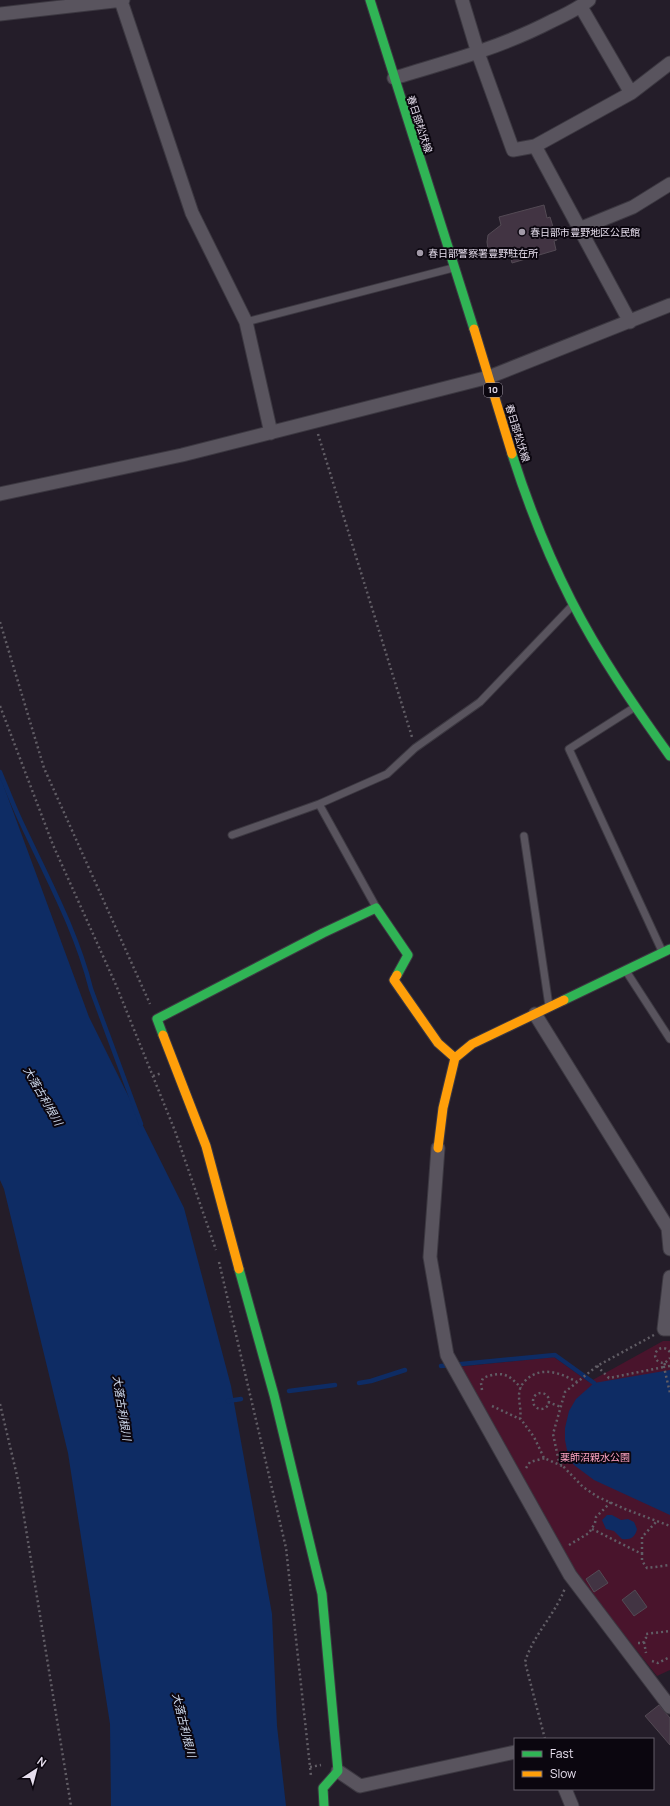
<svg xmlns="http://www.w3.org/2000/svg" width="670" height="1806" font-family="Manrope,'Noto Sans JP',sans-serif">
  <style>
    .green { fill: #49142c }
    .water { fill: #0e2c64 }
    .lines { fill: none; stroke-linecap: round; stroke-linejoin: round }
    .stream { stroke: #0e2c64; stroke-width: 4.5 }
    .building { fill: #423443; stroke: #534a54 }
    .lane-casing { stroke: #3c3841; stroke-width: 9 }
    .street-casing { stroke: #3c3841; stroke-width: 15 }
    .fast-casing { stroke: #3c3841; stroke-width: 11 }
    .slow-casing { stroke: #3c3841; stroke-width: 11 }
    .path { stroke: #615d65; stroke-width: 2.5; stroke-dasharray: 2 3; stroke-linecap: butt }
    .lane { stroke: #59545e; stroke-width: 7 }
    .street { stroke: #59545e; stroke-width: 13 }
    .fast { stroke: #30b455; stroke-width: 9 }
    .slow { stroke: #ff9f0a; stroke-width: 9 }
    .poi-dot { fill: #a29aa8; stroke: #0b060f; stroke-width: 1.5 }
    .labels { text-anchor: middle; stroke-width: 4; stroke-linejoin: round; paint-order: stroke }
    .shield { fill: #0b060f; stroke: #a49daa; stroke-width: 1 }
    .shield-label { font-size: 9px; font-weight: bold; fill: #e6deed }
    .street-label { font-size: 10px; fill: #e6deed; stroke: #0b060f }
    .poi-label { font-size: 10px; fill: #e6deed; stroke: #0b060f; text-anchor: start }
    .park-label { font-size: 10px; fill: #fea3c2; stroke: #0b060f }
    .water-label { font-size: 11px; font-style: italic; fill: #d2ddf0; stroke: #0b060f }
  </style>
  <rect width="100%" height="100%" fill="#241d29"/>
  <path class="green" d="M663,1341H670V1670L657,1676L575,1573L456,1367L554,1357L589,1382Z"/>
  <path class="water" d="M0,776L89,1017L184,1208L231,1386L272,1614L277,1726L286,1806H111L110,1724L68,1453L4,1189L0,1180Z
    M670,1370V1515L594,1480L574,1465L568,1455L565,1440V1428L569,1411L576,1399L594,1383Z
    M607,1515H612L621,1520L628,1519L634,1522L637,1529C635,1538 630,1540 622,1539L614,1531L606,1529L602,1520Z"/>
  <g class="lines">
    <path class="stream" d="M0,772C8,791 15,810 24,828C49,881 77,933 91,989L141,1124
      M441,1366L555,1355L594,1383
      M359,1383L371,1381L405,1370
      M289,1391L335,1385
      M228,1401L241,1399"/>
  </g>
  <path class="building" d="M544,205L547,218L550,217L557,240L554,241L556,250L512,263L511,259L500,258L488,249L487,242L488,235L501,225L499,217Z
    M599,1570L608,1583L594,1592L586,1579Z
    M635,1590L647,1607L634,1616L622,1600Z
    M659,1705L670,1718V1745L645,1716Z"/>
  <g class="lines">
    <defs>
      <path id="lane" d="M246,322L453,268
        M635,707L569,749L662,951
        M232,835L319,804
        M524,836L549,1006
        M376,907L319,804L387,774L415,748L480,702L571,607
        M626,971L670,1039"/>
      <path id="street" d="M462,0L478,53L513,150L535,146L631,93L670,63
        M121,1L192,213L246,322L271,433
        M581,7L631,93
        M0,14L123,0
        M394,78C448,62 502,47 552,21C565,15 578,9 589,0
        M535,146L630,322
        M579,229L633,207L670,184
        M0,494L182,455L489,377L670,305
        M535,1014L668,1228L670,1249
        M438,1148L430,1257L447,1355L570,1575L670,1707
        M670,1277L664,1329H670
        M338,1771L360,1786L515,1752
        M565,1789L572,1806"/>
      <path id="fast" d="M370,0L474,329
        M512,454C528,504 547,553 571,600C599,655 634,706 670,756
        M564,1000L670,949
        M163,1035L157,1019L323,933L376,908L408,955L397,975
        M239,1269L274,1395L322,1594L338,1771L323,1788L324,1806"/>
      <path id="slow" d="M474,329L512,454
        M397,975L394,980L438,1043L455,1058
        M163,1035L206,1146L239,1269
        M438,1148L443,1108L455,1058L472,1044L564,1000"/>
    </defs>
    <use href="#lane" class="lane-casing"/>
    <use href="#street" class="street-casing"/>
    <use href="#fast" class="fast-casing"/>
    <use href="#slow" class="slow-casing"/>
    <path class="path" d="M318,434L412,737
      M0,622L44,768L150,1004
      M0,706L53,845L116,985L175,1131L216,1250
      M153,1076L162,1073
      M219,1262L286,1548L311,1776
      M654,1335L597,1366L565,1392L553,1434L559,1462L583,1487L598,1497L625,1509L670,1526
      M670,1352C665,1346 658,1347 655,1354C655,1360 658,1363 665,1363L670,1358
      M597,1366L609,1378L664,1367L665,1363
      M670,1366L664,1367L670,1393
      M482,1390L481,1383L483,1378C501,1371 508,1373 521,1388
      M533 1401a8 8 0 1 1 16 0a8 8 0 1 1-16 0Z
      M548,1402L561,1407
      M0,1404L18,1480L71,1806
      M492,1406L520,1419
      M562,1466L544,1458L534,1437L520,1418C522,1408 517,1399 520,1389C521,1385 524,1382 527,1379C542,1366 561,1373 577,1382
      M526,1468L530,1462L545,1458
      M592,1529L642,1554V1561L647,1568L670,1565
      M569,1545L589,1533L595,1523L596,1517L611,1502
      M642,1554V1537L656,1522
      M644,1642L646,1653
      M638,1643H643L646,1638V1634L670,1631
      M652,1661L658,1663L670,1657
      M545,1739L525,1662C533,1635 555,1615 565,1588
      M310,1767L321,1765"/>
    <use href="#lane" class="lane"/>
    <use href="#street" class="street"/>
    <use href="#fast" class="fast"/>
    <use href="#slow" class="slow"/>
  </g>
  <g class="poi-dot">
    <circle cx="522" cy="232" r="4"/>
    <circle cx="420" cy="253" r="4"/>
  </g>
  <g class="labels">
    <rect class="shield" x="484" y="383" width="18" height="14" rx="3"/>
    <g class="shield-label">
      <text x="493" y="393">10</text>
    </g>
    <g class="street-label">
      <text transform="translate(420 124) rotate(72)" y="4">春日部松伏線</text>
      <text transform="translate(518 433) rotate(73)" y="4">春日部松伏線</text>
    </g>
    <g class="poi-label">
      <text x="530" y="236">春日部市豊野地区公民館</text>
      <text x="428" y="257">春日部警察署豊野駐在所</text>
    </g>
    <g class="park-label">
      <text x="595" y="1461">薬師沼親水公園</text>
    </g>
    <g class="water-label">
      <text transform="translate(43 1096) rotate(60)" y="4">大落古利根川</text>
      <text transform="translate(122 1408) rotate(81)" y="4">大落古利根川</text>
      <text transform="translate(184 1725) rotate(76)" y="4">大落古利根川</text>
    </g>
  </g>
  <rect x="514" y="1738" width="140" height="52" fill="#0b060f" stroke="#635c68"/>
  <rect x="522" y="1751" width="20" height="6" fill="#30b455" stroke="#635c68"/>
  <text x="550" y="1758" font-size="12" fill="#e6deed">Fast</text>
  <rect x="522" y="1771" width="20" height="6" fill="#ff9f0a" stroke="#635c68"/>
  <text x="550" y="1778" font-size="12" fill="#e6deed">Slow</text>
  <g transform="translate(36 1770) rotate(36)" stroke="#0b060f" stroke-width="3" paint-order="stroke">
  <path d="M0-3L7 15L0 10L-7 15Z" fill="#e6deed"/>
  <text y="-6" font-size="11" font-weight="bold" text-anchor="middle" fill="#e6deed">N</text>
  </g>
</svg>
